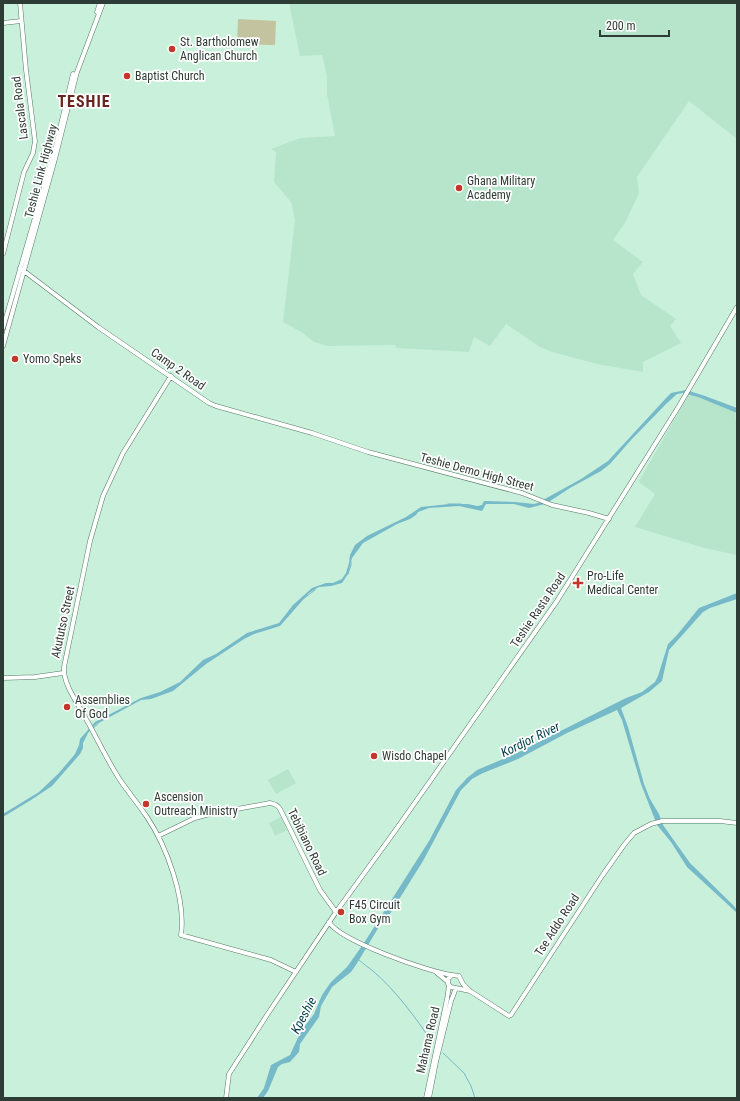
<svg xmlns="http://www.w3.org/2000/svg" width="740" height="1101" font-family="'Roboto Condensed',sans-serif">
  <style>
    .built { fill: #b7e5cc }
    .green { fill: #c3c49f }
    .water { fill: #76b9c9 }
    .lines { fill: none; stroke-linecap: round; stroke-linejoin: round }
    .stream { stroke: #76b9c9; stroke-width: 1 }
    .secondary-casing { stroke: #547764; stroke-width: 5 }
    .secondary { stroke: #fff; stroke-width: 4 }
    .poi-dot { fill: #c3362b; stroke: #fff; stroke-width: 1.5 }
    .labels { text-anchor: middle; stroke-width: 3.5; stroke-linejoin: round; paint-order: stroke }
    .poi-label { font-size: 12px; fill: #2d3c34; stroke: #fff; text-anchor: start }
    .street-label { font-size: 12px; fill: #2d3c34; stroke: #fff }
    .water-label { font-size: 13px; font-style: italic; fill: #003f4a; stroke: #fff }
    .district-label { font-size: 16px; font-weight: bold; letter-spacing: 1px; fill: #68231c; stroke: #fff }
  </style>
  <rect width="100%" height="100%" fill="#c9f0da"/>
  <path class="built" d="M289,3H737V139L689,101L637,177L639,193L625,223L613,240L643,262L633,274L641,295L676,319L670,326L681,343L643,362V372L597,364L552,352L540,347L506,324L490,346L474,337L469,352L396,348L395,345L327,346L314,342L303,333L283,322L295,220L291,202L274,182L276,152L271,149L300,138L335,136L327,94V76L322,55L300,56Z
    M689,394L698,397L735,412L737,433V555L704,548L635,527L655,494L640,483L639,481Z
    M288,769L296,783L276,794L268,780Z
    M281,817L287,830L275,836L269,823Z"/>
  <path class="green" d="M238,19L276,21L275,45L237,44Z"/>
  <path class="water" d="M686,390L705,396L737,408V413L698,397L683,393L677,394L666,404L631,440L610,464L601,471L570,488L547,503L543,500L581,479L608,461L668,396L671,393Z
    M484,501L515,502L534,504L541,502L545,504L529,508L514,504H486L482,511L459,506L429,508L418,512L416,515L410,519L397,524L363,543L352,558L348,574L342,583L331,586L319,587L309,593L280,626L254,634L244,639L206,664L173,691L151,699L141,700L95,725L88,733L83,743V748L80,754L52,786L31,800L3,817V814L39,792L59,773L75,754L79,745L80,739L95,722L141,698L160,692L180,682L203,660L216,654L247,633L279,623L293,605L312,588L326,583H333L342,579L346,573L349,563L350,555L355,545L367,536L406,517L421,507L449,504H468L477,506L482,505Z
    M737,593V599L710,608L703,612L669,650L662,681L649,692L621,708L628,727L644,784L650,799L659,814L663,825L690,863L733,905L737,910V913L687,867L671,842L657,825L641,784L622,720L617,710L567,733L518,759L483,773L472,779L461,790L423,861L388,917L380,925L356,965L351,972L332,987L321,1006L319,1017L300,1044L299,1052L290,1062L282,1064L278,1067L268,1091L263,1098H257L264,1088L271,1065L290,1055L301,1031L314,1014L322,995L331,982L347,967L364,943L429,841L456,790L467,778L477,770L515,754L626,698L642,692L655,682L658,676L668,644L677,635L699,608Z"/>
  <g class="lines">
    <path class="stream" d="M448,504H461
      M348,574L351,565V562
      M303,599L315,590
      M93,728L98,724
      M358,959C363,964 368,967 373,971C397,992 415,1017 433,1043
      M443,1053L464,1073L471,1086L475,1098"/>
    <defs>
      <path id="secondary" d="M97,12L100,3
        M3,23L21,21
        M3,254L24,172L33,153L35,141L26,70L20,3
        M20,268L98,327L209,403L216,406L312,433L368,452L522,493L552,505L589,513L609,519
        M3,328L56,145L73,74
        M3,346L55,159L77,72L103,3
        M171,376L123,453L103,496L90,541L64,667C63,684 77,702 85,717C97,738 107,760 120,780C129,793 139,805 147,817C167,847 186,899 181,935L271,960L296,972
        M3,678L35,677L63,673
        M158,836L195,818L210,814L270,803C275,804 278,805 280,809L320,890L336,912
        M329,922C340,941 429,972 452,975
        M437,973L448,982
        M470,991L451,987L448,984V979L452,975L459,976L463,984L470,991L509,1016L511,1015L602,876L624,845L634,833L651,824L662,821H720L737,823
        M226,1098L229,1074L267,1015L336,912L395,831L557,601L679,406L737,307
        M426,1098L447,999L449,986
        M429,1098L436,1062L451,1001L456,988"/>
    </defs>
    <use href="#secondary" class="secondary-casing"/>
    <use href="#secondary" class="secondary"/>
  </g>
  <g class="poi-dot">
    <circle cx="172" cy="49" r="4"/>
    <circle cx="127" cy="76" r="4"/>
    <circle cx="459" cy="188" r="4"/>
    <circle cx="15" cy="359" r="4"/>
    <path d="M576 577h4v4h4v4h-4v4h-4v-4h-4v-4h4z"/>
    <circle cx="67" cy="707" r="4"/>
    <circle cx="374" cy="756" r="4"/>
    <circle cx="146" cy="804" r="4"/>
    <circle cx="341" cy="912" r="4"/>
  </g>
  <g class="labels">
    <g class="poi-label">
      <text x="180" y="46">St. Bartholomew<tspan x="180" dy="14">Anglican Church</tspan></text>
      <text x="135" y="80">Baptist Church</text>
      <text x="467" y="185">Ghana Military<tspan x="467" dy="14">Academy</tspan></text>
      <text x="23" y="363">Yomo Speks</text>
      <text x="587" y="580">Pro-Life<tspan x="587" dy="14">Medical Center</tspan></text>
      <text x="75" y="704">Assemblies<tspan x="75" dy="14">Of God</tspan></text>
      <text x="382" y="760">Wisdo Chapel</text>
      <text x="154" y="801">Ascension<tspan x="154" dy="14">Outreach Ministry</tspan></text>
      <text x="349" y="909">F45 Circuit<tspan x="349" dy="14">Box Gym</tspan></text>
    </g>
    <g class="street-label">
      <text transform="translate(20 108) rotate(-97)" y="4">Lascala Road</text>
      <text transform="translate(41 171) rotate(-75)" y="4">Teshie Link Highway</text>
      <text transform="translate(178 369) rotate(35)" y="4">Camp 2 Road</text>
      <text transform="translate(477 472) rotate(15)" y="4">Teshie Demo High Street</text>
      <text transform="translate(538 610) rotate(-56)" y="4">Teshie Rasta Road</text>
      <text transform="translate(63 622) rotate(-78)" y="4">Akututso Street</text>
      <text transform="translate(307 842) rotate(64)" y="4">Tebibiano Road</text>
      <text transform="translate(557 925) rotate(-57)" y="4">Tse Addo Road</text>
      <text transform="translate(428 1040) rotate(-77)" y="4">Mahama Road</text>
    </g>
    <g class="water-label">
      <text transform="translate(530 739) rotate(-26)" y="5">Kordjor River</text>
      <text transform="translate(303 1015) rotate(-62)" y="5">Kpeshie</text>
    </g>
    <g class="district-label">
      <text x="84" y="107">TESHIE</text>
    </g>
  </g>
  <rect width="740" height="1101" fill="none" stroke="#2d3c34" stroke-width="8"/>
  <path d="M600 30v6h69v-6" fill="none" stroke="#2d3c34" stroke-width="2"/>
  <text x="606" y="30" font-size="12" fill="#2d3c34" stroke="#ffffff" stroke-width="3" paint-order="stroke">200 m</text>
</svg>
